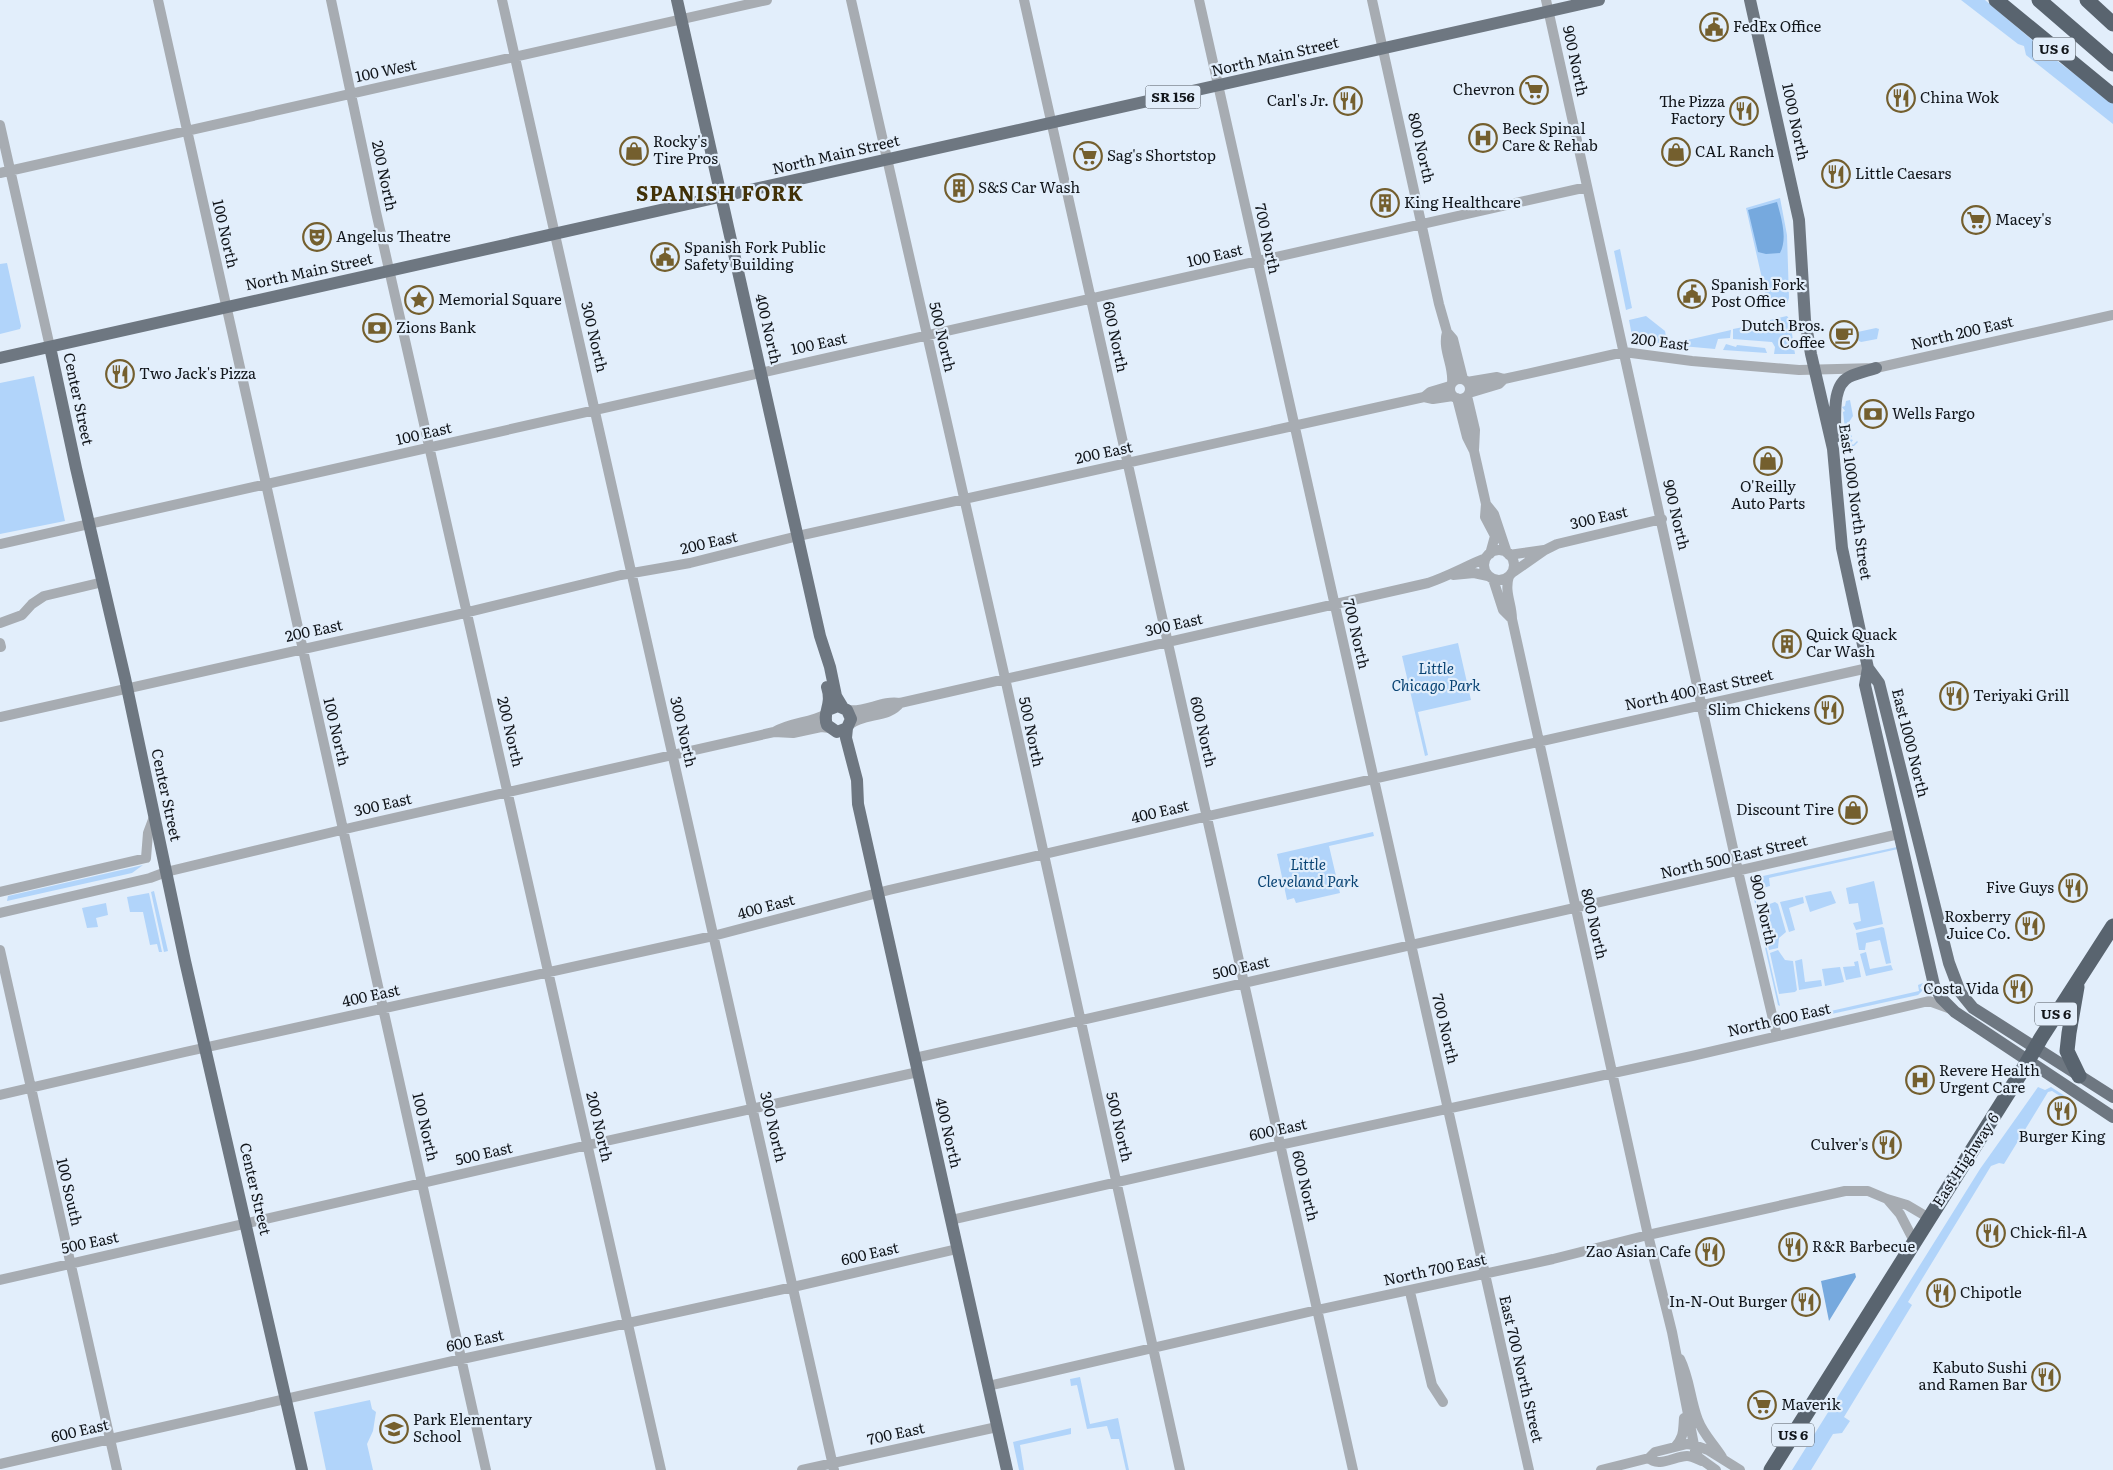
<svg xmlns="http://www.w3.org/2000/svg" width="2113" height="1470" font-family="Literata,serif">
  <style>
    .green { fill: #b1d4fa }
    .water { fill: #76a9de }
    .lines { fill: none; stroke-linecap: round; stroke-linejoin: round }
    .minor { stroke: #a7acb2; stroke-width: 10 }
    .major { stroke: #6e7781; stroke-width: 12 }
    .highway { stroke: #59646f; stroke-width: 15 }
    .labels { text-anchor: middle; stroke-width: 4.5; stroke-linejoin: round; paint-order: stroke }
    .shield { fill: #e2eefb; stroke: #50565e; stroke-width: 1 }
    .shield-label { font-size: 14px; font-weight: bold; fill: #11151a }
    .poi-label { font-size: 15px; fill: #11151a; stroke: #e2eefb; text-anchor: start }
    .street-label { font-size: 15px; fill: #11151a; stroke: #e2eefb }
    .park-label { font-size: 15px; font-style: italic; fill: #094373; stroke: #e2eefb }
    .district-label { font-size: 20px; font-weight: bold; letter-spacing: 1px; fill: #413107; stroke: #e2eefb }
  </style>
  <rect width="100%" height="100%" fill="#e2eefb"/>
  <path class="green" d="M1961,0H1985L2056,60L2113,103V124L2026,55L2024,46L2018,44Z
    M1780,198L1787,235L1789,298L1787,304L1775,307L1768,305L1746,208Z
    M1620,249L1632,308L1626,310L1614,251Z
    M7,263L21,326L20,329L0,334V264Z
    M1646,316L1665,331L1667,342L1671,341V344L1633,341L1629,320Z
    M1787,316L1790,320L1795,354H1774L1775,347L1772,342L1733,339V329L1770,322V320Z
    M1876,328L1879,329L1877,339L1861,342L1854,338L1853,333Z
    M1731,330L1730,338L1718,339L1715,349L1682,346L1683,341Z
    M1726,344L1736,347L1737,345L1765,348L1767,353L1723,350Z
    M34,376L65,521L0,534V383Z
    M1850,400L1853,416L1847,425L1850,427L1849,434L1852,436L1850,439L1853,440L1851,443L1853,445L1857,441L1858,442L1854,446H1847L1843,412L1845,411L1842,407L1845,406L1846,401Z
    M1458,643L1471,700L1418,712L1428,755L1425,756L1402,656Z
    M1373,832L1374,836L1329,846L1340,893L1296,903L1294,898L1287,900L1277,854Z
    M1897,847L1898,849L1769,878L1770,886L1755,890L1754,878Z
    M143,865L132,873L7,901L8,896Z
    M1874,881L1883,924L1856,930L1853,923L1861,921L1858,903L1849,904L1846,888Z
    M154,891L168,951L164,952L151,892Z
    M1831,891L1836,903L1810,912L1805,896Z
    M149,893L162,952H159L157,944L150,945L143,912H130L127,897Z
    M1755,897L1780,1006L1778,1005L1754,899Z
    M1803,897L1804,903L1789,908L1795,930L1789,932L1780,902Z
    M1775,902L1778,904L1786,932L1779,938L1778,948L1769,950L1759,908Z
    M106,903L108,915L96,918L98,927L87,928L82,908Z
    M1882,927L1884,928L1891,963L1886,964L1880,940L1866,943L1865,950H1859L1856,933Z
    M1778,950L1785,960L1793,961L1797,990L1795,992L1779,994L1770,953Z
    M1866,952L1870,969L1891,965L1893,970L1866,976L1860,954Z
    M1802,959L1805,982L1821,980L1822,986L1799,990L1795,961Z
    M1858,961L1861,977L1846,980L1843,967L1855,966L1854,962Z
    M1840,967L1844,982L1825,986L1822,969Z
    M1923,983L1920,988L1923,990L1918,995L1786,1024L1783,1013L1797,1010L1800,1018L1919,991L1918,985Z
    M2038,1087L2045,1090L2051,1087L2068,1098H2063L2052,1091L2048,1092L2004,1164L1999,1163L1991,1166L1908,1302L1912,1305L1844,1417L1850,1421L1842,1433L1833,1434L1811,1470H1792L1980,1169Z
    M1080,1377L1090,1424L1118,1418L1129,1470H1126L1119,1439H1111L1107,1426L1087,1429L1077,1385L1071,1386L1070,1379Z
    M370,1400L372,1409L376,1412L373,1431L367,1444L373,1470H326L314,1412Z
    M1071,1428V1434L1020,1445L1024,1470H1019L1013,1442Z"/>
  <path class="water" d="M1777,202C1781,217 1788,238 1780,253L1766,254L1758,252L1748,210Z
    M1855,1273L1856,1277L1829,1321L1821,1281Z"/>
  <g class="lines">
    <path class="minor" d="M158,0L486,1470
      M331,0L376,212L661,1470
      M502,0L834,1470
      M851,0L1005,678L1180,1470
      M1024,0L1353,1470
      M1199,0L1529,1470
      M1372,0L1439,304L1447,332L1453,339L1463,379
      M1546,0L1738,871L1777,1036
      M0,125L50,347
      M0,173L767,0
      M1447,332C1442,350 1454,365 1452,383
      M1450 389a10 10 0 1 1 20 0a10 10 0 1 1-20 0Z
      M1467,382L1497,377L1504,379L1624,352L1692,361L1799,370L1876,368L2113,315
      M1469,393L1499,384L1504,379
      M1467,396L1475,430L1474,450
      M1424,397L1433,399L1453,396
      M1457,398L1467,437L1474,451L1486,504L1485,517L1495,536L1490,554
      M1486,504L1494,514L1507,553
      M0,544L1587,187
      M1484 565a15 15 0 1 1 30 0a15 15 0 1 1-30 0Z
      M1509,555L1544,550
      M1512,573L1545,550L1557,544L1662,519
      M1453,575L1474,573L1488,576
      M1509,576C1504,592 1512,604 1512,619L1648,1235L1672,1332L1695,1450L1698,1457L1716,1470
      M1493,579L1503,610L1512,619
      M0,623L22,615L32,604L44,596L103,582
      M0,643L1,647
      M847,710C866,713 881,700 900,703L1428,583C1449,576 1466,566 1486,558
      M0,717L456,615L621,575L690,563L798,536L1424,397L1430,392L1450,386
      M849,725C864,712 888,719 900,703
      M774,732L793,733L821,727L830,728
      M0,892L146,858L148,833L154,817
      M0,913L150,878L166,872L354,827L774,732C791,722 810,723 826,714
      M0,950L117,1470
      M915,1058L1899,834
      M0,1095L185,1052L713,936L889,890L1217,814L1868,668
      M1888,1200L1900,1214L1914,1241
      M951,1220L1280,1145L1692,1056L1929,1001L1951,1009
      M0,1280L588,1145L918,1072
      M1410,1292L1432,1385L1443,1402
      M1680,1359C1690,1379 1690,1400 1698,1420C1703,1434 1714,1444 1722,1457
      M988,1386L1317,1310L1553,1259L1648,1235L1845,1191H1868L1887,1199L1907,1205L1929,1218
      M1675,1447C1684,1437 1683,1431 1684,1418
      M1649,1458C1658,1468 1675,1456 1687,1456C1692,1456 1697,1459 1702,1461
      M0,1464L453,1361L793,1287L957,1249
      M802,1470L997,1427
      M1601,1470L1649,1458L1655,1452L1687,1444L1694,1445L1708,1450L1740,1470"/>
    <path class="major" d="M677,0L820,636L830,667L836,696L842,706
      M1750,0L1799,220L1805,320L1811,354L1833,449L1842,548L1868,668L1865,685L1934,985L1941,998L1955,1012L2113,1117
      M50,347L76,468L125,678L185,961L302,1470
      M0,358L1599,0
      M1835,437C1836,419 1831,386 1849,377C1857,373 1867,371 1876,368
      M1868,668L1879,683L1949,963L1960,992L1973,1008L2113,1097
      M827,687C833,706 822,712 827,725L837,732L847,728L851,719L847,710L838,706L828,710
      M847,728L846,738L857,780L858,804L1007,1470"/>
    <path class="highway" d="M1996,0L2113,96
      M2039,0L2113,64
      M2087,0L2113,24
      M2077,987L2069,1033L2067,1051L2079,1076
      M1771,1470L2022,1071L2041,1038L2113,926"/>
  </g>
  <defs>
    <symbol id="civic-ring" viewBox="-11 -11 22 22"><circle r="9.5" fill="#e2eefb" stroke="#745f2e" stroke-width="1.5"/><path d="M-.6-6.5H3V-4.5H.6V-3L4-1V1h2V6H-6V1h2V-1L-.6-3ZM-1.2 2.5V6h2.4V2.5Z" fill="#745f2e"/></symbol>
    <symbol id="supermarket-ring" viewBox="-11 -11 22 22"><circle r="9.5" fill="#e2eefb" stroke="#745f2e" stroke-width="1.5"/><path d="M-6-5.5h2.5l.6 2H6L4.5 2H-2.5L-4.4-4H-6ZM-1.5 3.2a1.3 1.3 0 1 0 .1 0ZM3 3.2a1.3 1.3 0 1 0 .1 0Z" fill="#745f2e"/></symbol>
    <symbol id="restaurant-ring" viewBox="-11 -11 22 22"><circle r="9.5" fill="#e2eefb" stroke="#745f2e" stroke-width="1.5"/><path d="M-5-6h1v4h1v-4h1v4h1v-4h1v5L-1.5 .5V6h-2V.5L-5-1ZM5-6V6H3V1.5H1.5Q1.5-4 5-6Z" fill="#745f2e"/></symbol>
    <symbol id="hospital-ring" viewBox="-11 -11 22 22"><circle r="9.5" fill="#e2eefb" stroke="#745f2e" stroke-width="1.5"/><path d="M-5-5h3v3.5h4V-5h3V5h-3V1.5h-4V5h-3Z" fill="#745f2e"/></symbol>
    <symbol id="shop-ring" viewBox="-11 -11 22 22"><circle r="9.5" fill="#e2eefb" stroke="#745f2e" stroke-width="1.5"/><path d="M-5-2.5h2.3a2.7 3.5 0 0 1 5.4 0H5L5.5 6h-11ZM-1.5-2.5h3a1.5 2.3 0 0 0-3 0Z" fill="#745f2e"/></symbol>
    <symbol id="building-ring" viewBox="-11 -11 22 22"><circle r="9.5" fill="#e2eefb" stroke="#745f2e" stroke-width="1.5"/><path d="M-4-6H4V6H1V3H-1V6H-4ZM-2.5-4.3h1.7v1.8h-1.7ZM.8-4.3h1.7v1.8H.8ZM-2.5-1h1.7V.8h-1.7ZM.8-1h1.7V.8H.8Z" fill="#745f2e"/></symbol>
    <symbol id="theatre-ring" viewBox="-11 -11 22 22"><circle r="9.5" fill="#e2eefb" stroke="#745f2e" stroke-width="1.5"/><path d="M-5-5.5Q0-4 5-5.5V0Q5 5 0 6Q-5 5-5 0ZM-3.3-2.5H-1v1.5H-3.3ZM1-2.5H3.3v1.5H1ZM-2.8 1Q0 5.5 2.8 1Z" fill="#745f2e"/></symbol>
    <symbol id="sight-ring" viewBox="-11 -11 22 22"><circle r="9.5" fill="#e2eefb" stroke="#745f2e" stroke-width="1.5"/><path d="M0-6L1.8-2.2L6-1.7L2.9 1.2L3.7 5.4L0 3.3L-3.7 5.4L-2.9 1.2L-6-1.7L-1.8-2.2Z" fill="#745f2e"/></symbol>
    <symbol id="bank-ring" viewBox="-11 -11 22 22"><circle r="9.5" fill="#e2eefb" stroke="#745f2e" stroke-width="1.5"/><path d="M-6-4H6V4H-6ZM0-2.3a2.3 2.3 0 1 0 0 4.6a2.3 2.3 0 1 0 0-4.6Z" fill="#745f2e"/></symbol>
    <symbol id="cafe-ring" viewBox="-11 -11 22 22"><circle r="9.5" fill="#e2eefb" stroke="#745f2e" stroke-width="1.5"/><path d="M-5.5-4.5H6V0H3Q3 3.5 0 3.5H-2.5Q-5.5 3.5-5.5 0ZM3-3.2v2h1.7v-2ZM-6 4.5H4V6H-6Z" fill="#745f2e"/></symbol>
    <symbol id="school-ring" viewBox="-11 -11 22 22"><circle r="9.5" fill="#e2eefb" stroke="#745f2e" stroke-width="1.5"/><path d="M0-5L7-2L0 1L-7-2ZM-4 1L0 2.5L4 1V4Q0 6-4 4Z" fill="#745f2e"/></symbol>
  </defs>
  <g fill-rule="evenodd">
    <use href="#civic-ring" x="1698" y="11" width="32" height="32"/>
    <use href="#supermarket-ring" x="1518" y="74" width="32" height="32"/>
    <use href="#restaurant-ring" x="1885" y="82" width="32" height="32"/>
    <use href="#restaurant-ring" x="1332" y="85" width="32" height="32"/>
    <use href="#restaurant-ring" x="1728" y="95" width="32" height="32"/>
    <use href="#hospital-ring" x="1467" y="122" width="32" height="32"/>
    <use href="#shop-ring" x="618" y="135" width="32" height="32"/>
    <use href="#shop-ring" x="1660" y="136" width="32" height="32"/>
    <use href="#supermarket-ring" x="1072" y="140" width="32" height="32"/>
    <use href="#restaurant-ring" x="1820" y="158" width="32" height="32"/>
    <use href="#building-ring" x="943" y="172" width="32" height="32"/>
    <use href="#building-ring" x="1369" y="187" width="32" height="32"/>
    <use href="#supermarket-ring" x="1960" y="204" width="32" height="32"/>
    <use href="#theatre-ring" x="301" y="221" width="32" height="32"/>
    <use href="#civic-ring" x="649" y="241" width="32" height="32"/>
    <use href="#civic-ring" x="1676" y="278" width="32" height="32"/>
    <use href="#sight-ring" x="403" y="284" width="32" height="32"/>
    <use href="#bank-ring" x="361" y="312" width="32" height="32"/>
    <use href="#cafe-ring" x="1828" y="319" width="32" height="32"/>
    <use href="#restaurant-ring" x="104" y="358" width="32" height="32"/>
    <use href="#bank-ring" x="1857" y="398" width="32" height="32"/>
    <use href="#shop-ring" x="1752" y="445" width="32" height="32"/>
    <use href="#building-ring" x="1771" y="628" width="32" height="32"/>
    <use href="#restaurant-ring" x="1938" y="680" width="32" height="32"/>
    <use href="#restaurant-ring" x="1813" y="694" width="32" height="32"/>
    <use href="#shop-ring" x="1837" y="794" width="32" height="32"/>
    <use href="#restaurant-ring" x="2057" y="872" width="32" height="32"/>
    <use href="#restaurant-ring" x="2014" y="910" width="32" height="32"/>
    <use href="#restaurant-ring" x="2002" y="973" width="32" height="32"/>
    <use href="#hospital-ring" x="1904" y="1064" width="32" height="32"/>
    <use href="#restaurant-ring" x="2046" y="1095" width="32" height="32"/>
    <use href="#restaurant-ring" x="1871" y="1129" width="32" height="32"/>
    <use href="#restaurant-ring" x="1975" y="1217" width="32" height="32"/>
    <use href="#restaurant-ring" x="1777" y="1231" width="32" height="32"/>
    <use href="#restaurant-ring" x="1694" y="1236" width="32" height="32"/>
    <use href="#restaurant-ring" x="1925" y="1277" width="32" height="32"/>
    <use href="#restaurant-ring" x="1790" y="1286" width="32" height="32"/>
    <use href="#restaurant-ring" x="2030" y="1361" width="32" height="32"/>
    <use href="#supermarket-ring" x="1746" y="1389" width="32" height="32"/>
    <use href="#school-ring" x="378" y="1413" width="32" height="32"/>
  </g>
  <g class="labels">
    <g class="shield">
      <rect x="2033" y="37.5" width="42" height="23" rx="4"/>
      <rect x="1145.5" y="85.5" width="55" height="23" rx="4"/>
      <rect x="2035" y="1002.5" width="42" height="23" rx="4"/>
      <rect x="1772" y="1423.5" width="42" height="23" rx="4"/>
    </g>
    <g class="shield-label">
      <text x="2054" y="54">US 6</text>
      <text x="1173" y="102">SR 156</text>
      <text x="2056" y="1019">US 6</text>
      <text x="1793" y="1440">US 6</text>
    </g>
    <g class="poi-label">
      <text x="1733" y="32">FedEx Office</text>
      <text x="1515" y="95" text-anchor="end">Chevron</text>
      <text x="1920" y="103">China Wok</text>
      <text x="1329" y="106" text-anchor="end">Carl's Jr.</text>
      <text x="1725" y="107" text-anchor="end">The Pizza<tspan x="1725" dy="17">Factory</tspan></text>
      <text x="1502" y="134">Beck Spinal<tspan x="1502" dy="17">Care &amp; Rehab</tspan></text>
      <text x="653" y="147">Rocky's<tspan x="653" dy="17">Tire Pros</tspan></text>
      <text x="1695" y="157">CAL Ranch</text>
      <text x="1107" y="161">Sag's Shortstop</text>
      <text x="1855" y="179">Little Caesars</text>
      <text x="978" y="193">S&amp;S Car Wash</text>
      <text x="1404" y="208">King Healthcare</text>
      <text x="1995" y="225">Macey's</text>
      <text x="336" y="242">Angelus Theatre</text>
      <text x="684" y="253">Spanish Fork Public<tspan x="684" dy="17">Safety Building</tspan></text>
      <text x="1711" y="290">Spanish Fork<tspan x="1711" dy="17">Post Office</tspan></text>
      <text x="438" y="305">Memorial Square</text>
      <text x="1825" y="331" text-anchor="end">Dutch Bros.<tspan x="1825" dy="17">Coffee</tspan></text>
      <text x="396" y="333">Zions Bank</text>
      <text x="139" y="379">Two Jack's Pizza</text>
      <text x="1892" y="419">Wells Fargo</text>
      <text x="1768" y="492" text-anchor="middle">O'Reilly<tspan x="1768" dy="17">Auto Parts</tspan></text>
      <text x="1806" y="640">Quick Quack<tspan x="1806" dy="17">Car Wash</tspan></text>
      <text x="1973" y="701">Teriyaki Grill</text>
      <text x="1810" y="715" text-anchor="end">Slim Chickens</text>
      <text x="1834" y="815" text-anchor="end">Discount Tire</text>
      <text x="2054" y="893" text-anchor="end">Five Guys</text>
      <text x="2011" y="922" text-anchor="end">Roxberry<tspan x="2011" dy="17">Juice Co.</tspan></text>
      <text x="1999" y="994" text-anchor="end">Costa Vida</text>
      <text x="1939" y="1076">Revere Health<tspan x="1939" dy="17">Urgent Care</tspan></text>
      <text x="2062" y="1142" text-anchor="middle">Burger King</text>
      <text x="1868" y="1150" text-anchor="end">Culver's</text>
      <text x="2010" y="1238">Chick-fil-A</text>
      <text x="1812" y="1252">R&amp;R Barbecue</text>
      <text x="1691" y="1257" text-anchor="end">Zao Asian Cafe</text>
      <text x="1960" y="1298">Chipotle</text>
      <text x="1787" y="1307" text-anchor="end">In-N-Out Burger</text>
      <text x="2027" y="1373" text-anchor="end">Kabuto Sushi<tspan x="2027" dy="17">and Ramen Bar</tspan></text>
      <text x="1781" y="1410">Maverik</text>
      <text x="413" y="1425">Park Elementary<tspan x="413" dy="17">School</tspan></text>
    </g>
    <g class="street-label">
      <text transform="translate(1275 57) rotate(-13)" y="5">North Main Street</text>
      <text transform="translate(1575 61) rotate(78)" y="5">900 North</text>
      <text transform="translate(386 71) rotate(-12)" y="5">100 West</text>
      <text transform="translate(1795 122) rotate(78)" y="5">1000 North</text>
      <text transform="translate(1421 148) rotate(77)" y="5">800 North</text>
      <text transform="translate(836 155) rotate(-13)" y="5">North Main Street</text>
      <text transform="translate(384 176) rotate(78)" y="5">200 North</text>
      <text transform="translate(225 234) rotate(77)" y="5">100 North</text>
      <text transform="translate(1267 239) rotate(78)" y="5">700 North</text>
      <text transform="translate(1215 256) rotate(-13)" y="5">100 East</text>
      <text transform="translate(309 272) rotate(-12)" y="5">North Main Street</text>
      <text transform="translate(768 329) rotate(77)" y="5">400 North</text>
      <text transform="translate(1962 333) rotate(-13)" y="5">North 200 East</text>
      <text transform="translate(594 337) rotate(77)" y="5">300 North</text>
      <text transform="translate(942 337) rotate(77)" y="5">500 North</text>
      <text transform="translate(1115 337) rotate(78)" y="5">600 North</text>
      <text transform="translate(1660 342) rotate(7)" y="5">200 East</text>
      <text transform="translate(819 344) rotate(-12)" y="5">100 East</text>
      <text transform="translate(78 399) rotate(78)" y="5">Center Street</text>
      <text transform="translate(424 434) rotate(-13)" y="5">100 East</text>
      <text transform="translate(1104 453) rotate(-12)" y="5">200 East</text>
      <text transform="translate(1855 502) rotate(82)" y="5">East 1000 North Street</text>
      <text transform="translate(1676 515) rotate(77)" y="5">900 North</text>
      <text transform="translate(1599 518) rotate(-13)" y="5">300 East</text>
      <text transform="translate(709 543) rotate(-13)" y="5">200 East</text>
      <text transform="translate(1174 625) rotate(-13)" y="5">300 East</text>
      <text transform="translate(314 631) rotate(-12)" y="5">200 East</text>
      <text transform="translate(1356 634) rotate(77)" y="5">700 North</text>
      <text transform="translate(1699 690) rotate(-12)" y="5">North 400 East Street</text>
      <text transform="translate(336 732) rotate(77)" y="5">100 North</text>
      <text transform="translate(510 732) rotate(77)" y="5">200 North</text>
      <text transform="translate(683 732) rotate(77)" y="5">300 North</text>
      <text transform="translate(1031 732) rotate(78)" y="5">500 North</text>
      <text transform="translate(1203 732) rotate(77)" y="5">600 North</text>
      <text transform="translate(1910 743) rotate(76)" y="5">East 1000 North</text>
      <text transform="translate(166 795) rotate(78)" y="5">Center Street</text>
      <text transform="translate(383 805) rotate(-13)" y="5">300 East</text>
      <text transform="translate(1160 812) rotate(-13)" y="5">400 East</text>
      <text transform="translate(1734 857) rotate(-13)" y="5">North 500 East Street</text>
      <text transform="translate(766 907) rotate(-15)" y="5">400 East</text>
      <text transform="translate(1763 910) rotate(77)" y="5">900 North</text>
      <text transform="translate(1594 924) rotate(77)" y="5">800 North</text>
      <text transform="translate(1241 968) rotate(-13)" y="5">500 East</text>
      <text transform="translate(371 996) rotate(-12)" y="5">400 East</text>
      <text transform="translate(1779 1020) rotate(-13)" y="5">North 600 East</text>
      <text transform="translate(1445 1029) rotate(77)" y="5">700 North</text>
      <text transform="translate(425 1127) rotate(77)" y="5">100 North</text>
      <text transform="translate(599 1127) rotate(77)" y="5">200 North</text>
      <text transform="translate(773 1127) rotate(77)" y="5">300 North</text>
      <text transform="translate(1119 1127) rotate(77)" y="5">500 North</text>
      <text transform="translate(1278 1130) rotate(-12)" y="5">600 East</text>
      <text transform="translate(948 1133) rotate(77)" y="5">400 North</text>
      <text transform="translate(484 1154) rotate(-13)" y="5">500 East</text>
      <text transform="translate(1966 1160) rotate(-57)" y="5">East Highway 6</text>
      <text transform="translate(1305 1186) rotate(77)" y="5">600 North</text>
      <text transform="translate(255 1189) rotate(77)" y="5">Center Street</text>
      <text transform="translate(69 1192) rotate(77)" y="5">100 South</text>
      <text transform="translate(90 1243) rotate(-12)" y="5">500 East</text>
      <text transform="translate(870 1254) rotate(-13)" y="5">600 East</text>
      <text transform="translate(1435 1270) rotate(-12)" y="5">North 700 East</text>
      <text transform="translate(475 1341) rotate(-12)" y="5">600 East</text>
      <text transform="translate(1521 1369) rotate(77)" y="5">East 700 North Street</text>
      <text transform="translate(80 1431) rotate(-13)" y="5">600 East</text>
      <text transform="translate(896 1434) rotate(-12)" y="5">700 East</text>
    </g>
    <g class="park-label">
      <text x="1436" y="674">Little<tspan x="1436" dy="17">Chicago Park</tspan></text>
      <text x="1308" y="870">Little<tspan x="1308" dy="17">Cleveland Park</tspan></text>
    </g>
    <g class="district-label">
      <text x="720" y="201">SPANISH FORK</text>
    </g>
  </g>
</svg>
